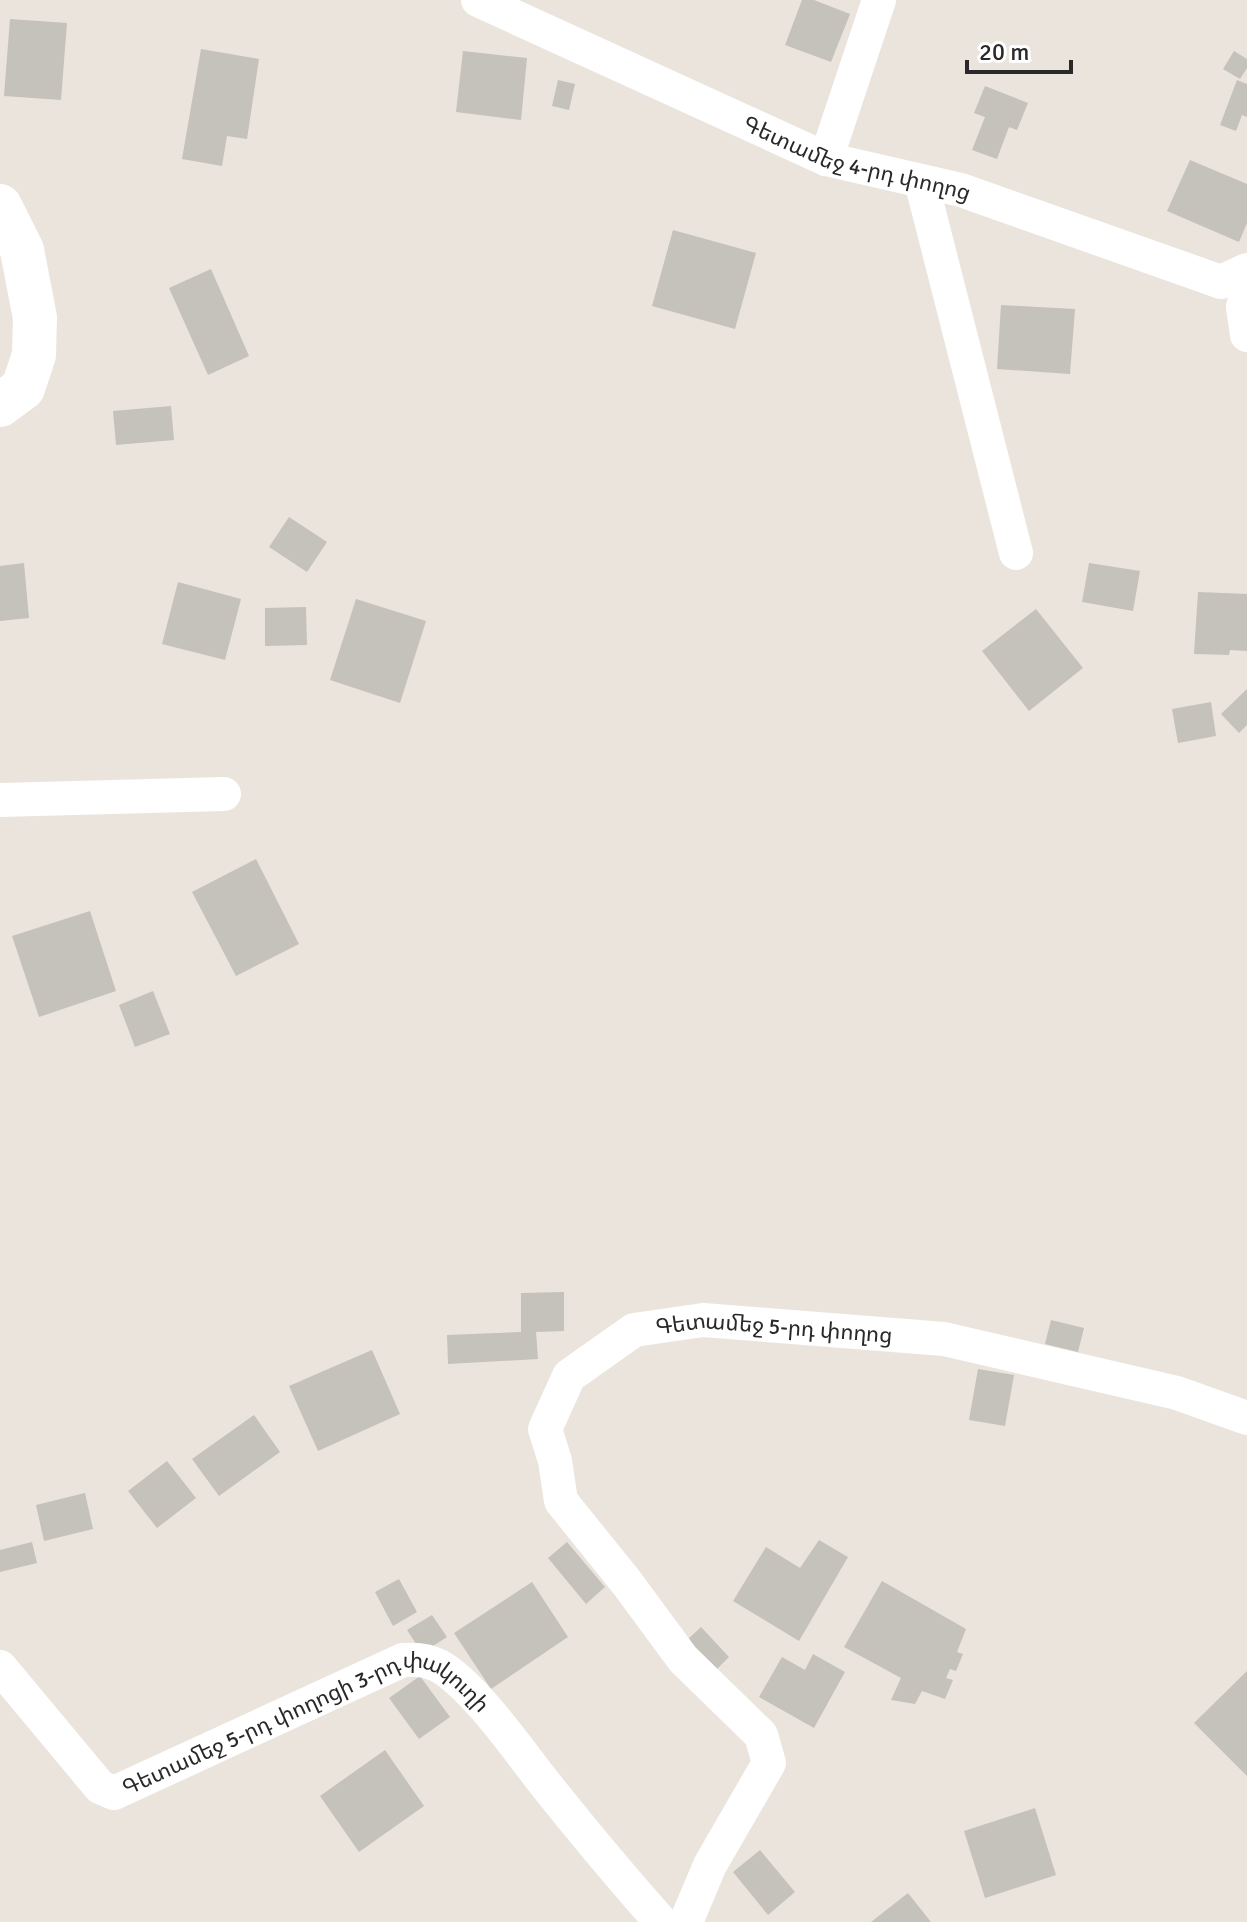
<svg xmlns="http://www.w3.org/2000/svg" width="1247" height="1922" font-family="Signika,'Noto Sans Armenian',sans-serif">
  <style>
    .building { fill: #c5c1bb }
    .lines { fill: none; stroke-linecap: round; stroke-linejoin: round }
    .street { stroke: #fff; stroke-width: 34 }
    .secondary { stroke: #fff; stroke-width: 44 }
    .labels { text-anchor: middle; stroke-width: 7; stroke-linejoin: round; paint-order: stroke }
    .street-label { font-size: 22px; fill: #292929; stroke: #fff }
  </style>
  <rect width="100%" height="100%" fill="#eae4dc"/>
  <path class="building" d="M802,0H814L850,14L831,62L785,45Z
    M10,19L67,23L61,100L4,96Z
    M201,49L259,59L247,139L227,136L222,166L182,159Z
    M463,51L527,58L521,120L456,112Z
    M1234,51L1247,59V68L1240,79L1223,69Z
    M558,80L575,84L569,110L552,106Z
    M1237,80L1247,84V117L1242,115L1236,131L1220,125Z
    M985,86L1028,103L1017,130L1009,127L997,159L972,150L985,117L974,113Z
    M1190,160L1247,184V223L1239,242L1167,211Z
    M673,230L756,253L735,329L652,306Z
    M211,269L249,356L208,375L169,288Z
    M1001,305L1075,309L1070,374L997,369Z
    M171,406L174,440L116,445L113,411Z
    M289,517L327,542L307,572L269,547Z
    M24,563L29,618L0,621V566Z
    M1089,563L1140,571L1133,611L1082,602Z
    M178,582L241,599L225,660L162,644Z
    M1198,592L1247,594V651L1230,650L1229,655L1194,654Z
    M356,599L426,621L400,703L330,680Z
    M306,607L307,645L265,646V608Z
    M1036,609L1083,668L1029,711L982,651Z
    M1247,689V725L1239,733L1221,714Z
    M1211,702L1216,736L1178,743L1172,709Z
    M256,859L299,944L236,976L192,892Z
    M90,911L116,991L39,1017L12,936Z
    M153,991L170,1034L135,1047L119,1005Z
    M564,1292V1331L536,1332L538,1359L448,1364L447,1335L521,1332V1293Z
    M1051,1320L1084,1328L1078,1352L1045,1344Z
    M372,1350L400,1414L318,1451L289,1386Z
    M978,1369L1014,1375L1005,1426L969,1420Z
    M254,1415L280,1452L219,1496L192,1459Z
    M167,1461L196,1498L157,1528L128,1491Z
    M85,1493L93,1529L44,1541L36,1505Z
    M819,1540L848,1557L799,1641L733,1601L766,1547L800,1568Z
    M32,1542L37,1563L0,1572V1550Z
    M567,1542L605,1587L586,1604L548,1558Z
    M399,1579L417,1612L393,1626L375,1592Z
    M882,1581L966,1629L957,1652L963,1654L956,1671L950,1669L946,1678L953,1680L945,1699L922,1691L915,1704L891,1700L901,1678L844,1647Z
    M532,1582L568,1637L491,1689L454,1633Z
    M432,1615L447,1637L422,1653L407,1630Z
    M701,1627L729,1657L713,1673L685,1642Z
    M813,1654L845,1672L814,1728L759,1697L782,1657L805,1670Z
    M1247,1671V1776L1194,1723Z
    M420,1676L450,1717L419,1739L389,1698Z
    M385,1750L424,1806L359,1852L320,1796Z
    M1035,1808L1056,1875L985,1898L964,1831Z
    M760,1850L795,1892L768,1915L733,1872Z
    M908,1893L931,1922H871Z"/>
  <g class="lines">
    <g class="street">
      <path id="s1" d="M478,0L826,159L961,190L1221,282L1247,270"/>
      <path d="M826,159L879,0"/>
      <path d="M921,181L1016,553"/>
      <path d="M1247,292L1243,307L1247,335"/>
      <path d="M0,800L224,794"/>
      <path id="s2" d="M0,1667L100,1787L114,1793L403,1660C415,1659 428,1660 439,1666C472,1684 518,1749 542,1780C581,1829 620,1876 661,1922"/>
      <path id="s3" d="M686,1922L710,1865L769,1763L761,1735L683,1659L627,1583L561,1501L555,1461L545,1429L569,1376L634,1330L703,1320L944,1339L1177,1393L1247,1418"/>
    </g>
    <path class="secondary" d="M0,206L22,250L35,318L34,355L23,388L0,405"/>
  </g>
  <g class="labels">
    <g class="street-label">
      <text dy="8" stroke="none"><textPath href="#s1" startOffset="412">Գետամեջ 4-րդ փողոց</textPath></text>
      <text dy="8" stroke="none"><textPath href="#s3" startOffset="870">Գետամեջ 5-րդ փողոց</textPath></text>
      <text dy="8" stroke="none"><textPath href="#s2" startOffset="386">Գետամեջ 5-րդ փողոցի 3-րդ փակուղի</textPath></text>
    </g>
  </g>
  <path d="M967 60v12h104v-12" fill="none" stroke="#292929" stroke-width="4"/>
  <text x="979" y="60" font-size="24" fill="#292929" stroke="#ffffff" stroke-width="6" paint-order="stroke">20 m</text>
</svg>
